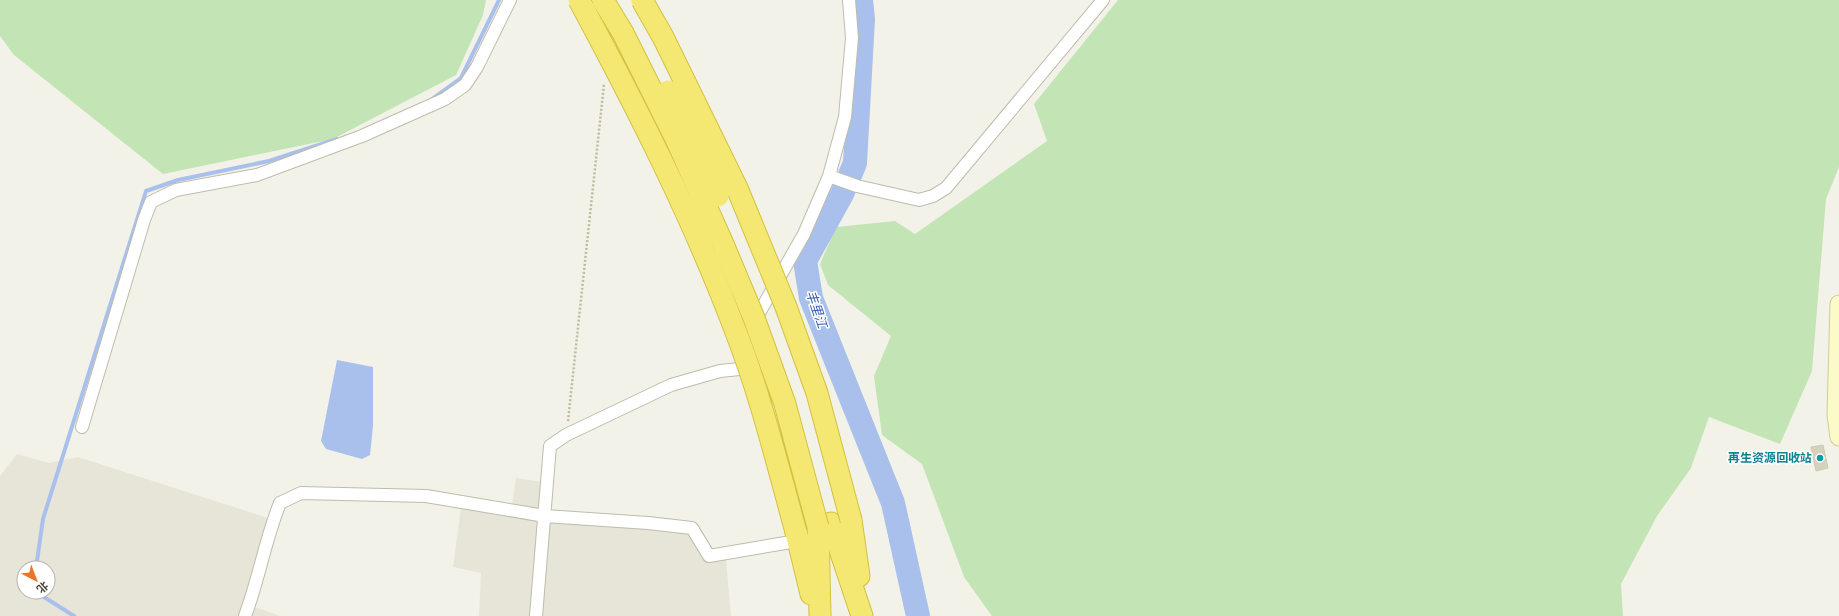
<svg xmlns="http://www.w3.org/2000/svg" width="1839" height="616" font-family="'Space Grotesk','Noto Sans SC',sans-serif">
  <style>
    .residential { fill: #e7e5d7; fill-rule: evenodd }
    .green { fill: #c3e4b4 }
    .water { fill: #a9c0ec }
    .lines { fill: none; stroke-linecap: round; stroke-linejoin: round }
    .stream { stroke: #a9c0ec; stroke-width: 4 }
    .river { stroke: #a9c0ec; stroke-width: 24 }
    .building { fill: #d4d1be; stroke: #cecab2 }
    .street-casing { stroke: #bebcab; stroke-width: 14 }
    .secondary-casing { stroke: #cdcc99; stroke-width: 19 }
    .highway-casing { stroke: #d3c142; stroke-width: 23 }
    .path { stroke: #bfbb9e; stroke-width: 2.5; stroke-dasharray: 2 2; stroke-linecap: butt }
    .street { stroke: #fff; stroke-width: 12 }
    .secondary { stroke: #fbfbca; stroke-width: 17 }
    .highway { stroke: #f4e872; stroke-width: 21 }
    .highway-bridge-casing { stroke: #d3c142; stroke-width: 23; stroke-linecap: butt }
    .highway-bridge { stroke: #f4e872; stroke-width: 21 }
    .culture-dot { fill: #0f9aa8; stroke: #fff; stroke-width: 1.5 }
    .labels { text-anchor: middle; stroke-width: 3; stroke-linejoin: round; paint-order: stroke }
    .culture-label { font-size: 12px; font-weight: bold; fill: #0d838f; stroke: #fff; text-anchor: end }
    .water-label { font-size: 13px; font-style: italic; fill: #375eab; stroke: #fff }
  </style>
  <rect width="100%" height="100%" fill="#f3f2e8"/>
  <path class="residential" d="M17,454L49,463L78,457L268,518L243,603L280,616H0V476ZM24,568H48V592H24Z
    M516,478L542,482L537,522L691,531L704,558L726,559L731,616H479L481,573L453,567L461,508L511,514Z"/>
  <path class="green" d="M0,0H486L483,15L456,75L333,139L163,174L14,55L0,36Z
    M1118,0H1839V167L1826,199L1812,371L1780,444L1709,417L1691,468L1657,516L1621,584L1623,616H992L964,577L922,464L882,435L874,376L891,336L828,285L820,264L836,227L895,221L915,234L1047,141L1034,104Z"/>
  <path class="water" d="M337,360L373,367V426L370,455L362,459L326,449L321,441Z"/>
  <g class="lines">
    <path class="stream" d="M432,99L461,78L499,0
      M36,568L43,519L146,191L178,180L269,161L337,139
      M36,592L74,616"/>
    <path class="river" d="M861,0L863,19L855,163L842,194L805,261L811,298L893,503L918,616"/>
  </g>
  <path class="building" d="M1823,445L1828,468L1816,471L1811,447Z"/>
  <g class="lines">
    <defs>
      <path id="street" d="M829,176L857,186L919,200L933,196L946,188L1103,0
        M754,322L804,234L829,176L845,117L852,38L849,0
        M82,427L144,220L151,202L176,190L257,175L362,136L445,99L465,85L477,67L510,0
        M245,616C259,579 265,540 280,503L301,493L426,496L545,516L648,523L692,528L709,556L791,542
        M536,616L550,446L566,435L671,385L720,371L749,368"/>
      <path id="secondary" d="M1839,304L1836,415L1839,437"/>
      <path id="highway" d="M851,520L859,576
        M831,523L862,616
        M818,527L820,616
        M796,532L811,594"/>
    </defs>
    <use href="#street" class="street-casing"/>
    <use href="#secondary" class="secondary-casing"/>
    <use href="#highway" class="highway-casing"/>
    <path class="path" d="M568,421L604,84"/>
    <use href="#street" class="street"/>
    <use href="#secondary" class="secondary"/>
    <use href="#highway" class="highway"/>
    <defs>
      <path id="highway-bridge" d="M579,0C636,106 691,214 734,327C760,393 777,463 796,532
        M603,0L623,33L676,139L723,244L754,318L785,404L818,527
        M642,0L663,37L737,188L786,307L817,393L851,520
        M668,91L689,132L718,196"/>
    </defs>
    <use href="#highway-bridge" class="highway-bridge-casing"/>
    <use href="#highway-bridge" class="highway-bridge"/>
  </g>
  <circle class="culture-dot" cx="1820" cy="458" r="4"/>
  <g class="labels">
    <g class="culture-label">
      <text x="1812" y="462">再生资源回收站</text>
    </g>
    <g class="water-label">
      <text transform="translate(817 309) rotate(71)" y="5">丰里江</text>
    </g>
  </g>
  <g transform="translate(36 580) rotate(138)"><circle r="19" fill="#ffffff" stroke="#b5b4af"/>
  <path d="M0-3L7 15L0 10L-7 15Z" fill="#ec7427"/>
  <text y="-6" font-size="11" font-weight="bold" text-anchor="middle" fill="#464437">北</text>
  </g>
</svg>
